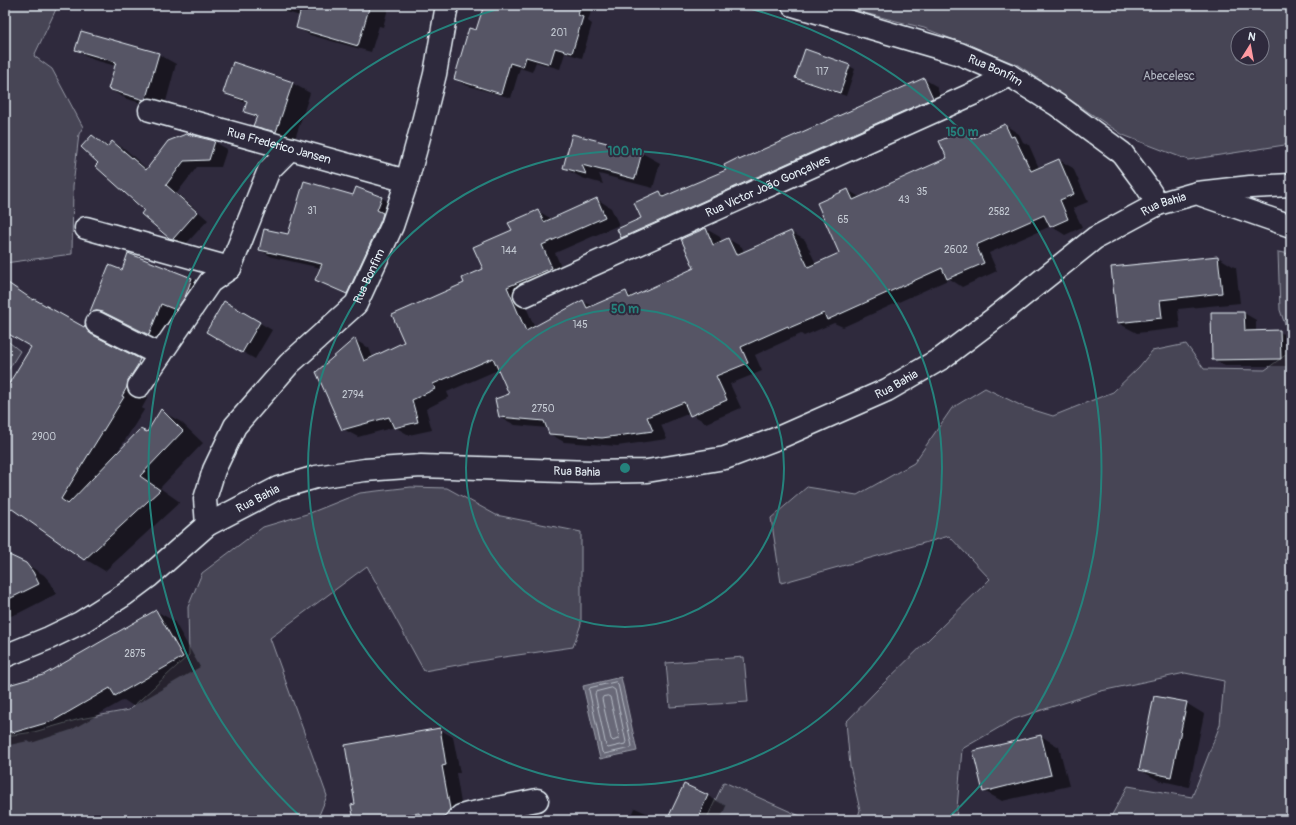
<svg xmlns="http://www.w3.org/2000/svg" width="1296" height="825" font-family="Pangolin,sans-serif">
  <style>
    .green { fill: #464455; stroke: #979aa6; fill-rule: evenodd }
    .water { fill: #696978; stroke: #9c9fab }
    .shadow { fill: #0007 }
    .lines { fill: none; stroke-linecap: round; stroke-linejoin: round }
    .shore { stroke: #b5bbc5; stroke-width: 1 }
    .building { fill: #575565; stroke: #e8f1f8 }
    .minor-casing { stroke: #e8f1f8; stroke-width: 25 }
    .major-casing { stroke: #e8f1f8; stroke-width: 25 }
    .minor { stroke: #2f2a3d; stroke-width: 22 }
    .major { stroke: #2f2a3d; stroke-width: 22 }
    .ring { fill: none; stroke: #25827c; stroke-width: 2 }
    .labels { text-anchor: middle; stroke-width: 4; stroke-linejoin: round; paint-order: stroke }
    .number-label { font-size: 10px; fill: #c4cad3 }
    .street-label { font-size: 12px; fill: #e8f1f8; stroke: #2f2a3d }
    .park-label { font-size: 12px; fill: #afb4bf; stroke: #2f2a3d }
    .centre { fill: #25827c; stroke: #2f2a3d; stroke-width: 2 }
    .ring-label { font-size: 12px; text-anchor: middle; font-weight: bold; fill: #25827c; stroke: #2f2a3d; stroke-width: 4; stroke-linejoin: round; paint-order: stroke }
  </style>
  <rect width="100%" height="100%" fill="#2f2a3d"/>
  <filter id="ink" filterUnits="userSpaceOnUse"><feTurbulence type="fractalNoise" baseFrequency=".025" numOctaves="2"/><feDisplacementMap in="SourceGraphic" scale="8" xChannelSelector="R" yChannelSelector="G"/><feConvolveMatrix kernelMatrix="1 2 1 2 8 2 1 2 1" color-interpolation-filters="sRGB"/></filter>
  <g filter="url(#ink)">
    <path class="green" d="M5,5H58L34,56L52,69L83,127L79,134L73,186L72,254L5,263Z
      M851,5H1291V144L1188,160L1123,135L1018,65L924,28L849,9ZM1238,34H1262V58H1238Z
      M1278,252L1291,254V342L1280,310Z
      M5,339L20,351L7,372L5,371Z
      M1186,344L1204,369L1265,370L1291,351V820H1109L1128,786L1192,797L1220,725L1224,681L1185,673L1101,691L1014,719L962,749L956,820H857L860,810L850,766L846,722L877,690L990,579L949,536L781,583L771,518L807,487L857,495L914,463L952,408L985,388L1024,407L1053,416L1113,392L1139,367L1152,351Z
      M411,487L447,488L496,515L581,532V624L573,647L497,658L424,671L367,566L270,638L327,796L317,820H5V736L34,732L80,719L129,710L189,655L188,607L202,573L263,527L310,513L360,493Z
      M744,657L748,702L670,707L666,663Z
      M724,782L800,816L798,820H706Z"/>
    <path class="water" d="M621,677L637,751L600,759L583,686Z"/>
    <path class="shadow" d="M271,5H389L383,27L379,26L371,52L310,35L297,27L300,16L280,10Z
      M422,5H450L446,13L433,11Z
      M485,5H593L588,21L592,24L582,58L565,53L560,69L536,62L532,72L520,68L511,98L465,85L455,79L477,32Z
      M76,50L158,54L176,64L164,109H162L127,99L109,89L116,66L94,60Z
      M849,66L855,69L846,96L802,81L796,78Z
      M924,79L936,86L944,105L633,244L622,238L642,219L660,192L667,196L727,171L738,159L740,160Z
      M292,83L310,93L294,142L273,136L255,125L257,118L245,111L247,104L224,92Z
      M1005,125L1019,134L1023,142L1029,145L1039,168L1059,160L1073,168L1088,202L1073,208L1082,227L1065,235L1051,226L989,253L997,271L962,287L950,279L843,327L834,323L804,336L801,334L755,355L762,371L730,384L741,408L706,423L690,413L661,425L667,439L617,446L564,442L550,434L547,428L515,425L500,417L511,394L500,369L447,392L449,397L426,409L432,430L409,435L395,427L358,437L343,429L355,340L369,348L373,358L405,342L465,284L484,270L513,230L538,211L552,219L597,199L611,208L619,225L555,253L565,276L521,295L535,328L583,301L593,307L626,292L634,297L696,268L706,229L720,237L722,242L728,239L742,247L744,252L791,232L805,240L816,264L840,254L848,190L861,198L948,158L967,130L979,137Z
      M572,135L642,153L660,163L653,188L599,174L603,184L582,178L564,168Z
      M92,136L108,146L113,142L125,149L147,169L215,142L227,149L221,167H197L177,193L208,220L185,245L170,237L146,210L100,163Z
      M357,188L382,198L394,205L359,300L328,286L316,279L321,268L272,257L260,250L288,235L353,197Z
      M1218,257L1236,268L1240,303L1178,309L1180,328L1137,333L1118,323Z
      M122,271L192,278L207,287L191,317L176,312L164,343L119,320L112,319L105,322L90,313Z
      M5,282L84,329L85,326L105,338L107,343L160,372L149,391L147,399L142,408L144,410L117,453L147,434L161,411L181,422L203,443L160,488L180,502L105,571L85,559L5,503V381L10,384L32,346L5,329Z
      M225,303L272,330L255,359L207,332Z
      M1212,313H1244L1256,320V332H1280L1291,338V366H1225L1213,359Z
      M5,555L26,564L44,575L51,583L56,594L19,613L5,618Z
      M156,611L174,621L200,667L133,706L124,700L71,730L31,743L28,741L5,746V687L44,676Z
      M1186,703L1204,714L1189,787L1158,780L1140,770Z
      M439,729L453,737L460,773H456L463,815L434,820H355L356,805Z
      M1041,736L1059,747L1069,786L1002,801L984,791Z
      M684,785L708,796L726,806L720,820H668Z
      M635,808L662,820H630Z
      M541,813L553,820H506Z"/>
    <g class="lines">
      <path class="shore" d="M616,682L618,684L632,746L631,748L604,754L602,752L589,690L590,688Z
        M612,688L615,690L626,742L625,744L608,748L606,746L595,694L596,692Z
        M608,696L610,697L619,737L618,739L613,741L611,739L602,699L603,697Z"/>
    </g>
    <path class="building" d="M302,5H370L358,46L296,28Z
      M484,5H581L578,15L583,17L572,53L555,48L550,64L526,57L523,67L510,63L501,94L454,79L469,28L476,30Z
      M81,31L159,53L146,98L144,100L108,89L116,62L75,50Z
      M805,49L850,65L840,93L795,78Z
      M233,62L293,82L276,132L253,126L257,116L244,112L247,101L223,93Z
      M924,78L933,98L621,238L617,229L641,218L634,203L660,191L663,197L693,184L726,170L724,165L738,158L739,160Z
      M1005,124L1011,137L1014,136L1031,171L1059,159L1074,194L1060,200L1068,219L1050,227L1044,215L976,245L984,263L947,279L942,268L827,320L824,313L789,328L788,326L741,347L748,363L716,376L727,400L690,416L684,402L647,417L653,431L602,438L549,434L544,421L499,417L495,399L509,394L493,358L433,384L435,389L412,400L418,422L394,428L389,417L342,430L316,372L355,338L364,361L404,342L392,315L464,283L462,278L483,269L473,247L512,230L508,223L538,210L544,222L597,198L605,217L542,245L552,268L507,287L526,331L583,300L587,308L626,291L629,298L694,268L681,239L706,228L713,245L728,238L736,255L791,231L808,267L839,253L817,203L848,189L853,200L947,158L939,141L967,129L971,139Z
      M186,134L215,141L209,160L184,161L166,185L197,212L173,239L169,238L141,214L144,210L95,166L98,163L81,147L92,135L107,147L112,141L146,170L168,141Z
      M572,134L642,152L635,179L582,165L586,174L563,168Z
      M304,181L353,195L356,187L382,197L377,210L383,213L381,220L347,294L315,280L322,264L259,250L264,229L288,234Z
      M128,253L192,278L185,297L176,310L161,304L149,335L103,312L96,311L89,314L109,265L122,270Z
      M1218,256L1222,293L1160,300L1162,318L1117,323L1111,267Z
      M5,281L33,300L34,299L84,327L85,325L87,330L91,334L140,359L138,363H139L129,379L127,387L122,396L124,397L61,499L68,504L140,429L147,432L161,409L183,431L140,476L160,490L84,560L5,504V390L31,347L5,332Z
      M224,301L260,322L242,353L206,332Z
      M1211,312H1244L1245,331L1280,330L1281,359L1212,360Z
      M5,553L26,563L33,572L39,584L5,601Z
      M156,610L183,657L115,696L110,688L53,721L12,733V731L5,733V686L43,675Z
      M1154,696L1187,702L1171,777L1139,770Z
      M440,728L446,765L442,766L450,809L445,816V820H420L419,813L380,820H354L351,805L355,804L345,745Z
      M1041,735L1051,775L983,792L973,751Z
      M684,784L708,795L697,820H667Z"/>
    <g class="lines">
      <defs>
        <g id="minor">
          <path id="s1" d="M793,5L960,54L1009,75L1057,105L1122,153L1145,184L1158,204"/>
          <path id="s2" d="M150,110L407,181"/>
          <path d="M86,228L230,268"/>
          <path id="s3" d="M525,295L977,92L1009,75"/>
          <path d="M97,323L160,355"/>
          <path d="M139,386L210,282L230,268L269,170L290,149"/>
          <path id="s4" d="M207,525L205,499L214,470L235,426L289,364L356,304L392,226L407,181L422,126L435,74L447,5"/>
          <path d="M457,820L461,816L468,814L537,800"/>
        </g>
        <g id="major">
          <path d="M1202,195L1291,226"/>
          <path id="s5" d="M5,656L49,638L80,623L124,595L148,577L207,525L278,488L316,477L365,470L421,466L591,472L647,471L725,458L778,438L887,390L942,358L991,321L1095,238L1158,204L1197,193L1250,187L1291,185"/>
        </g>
      </defs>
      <use href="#minor" class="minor-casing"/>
      <use href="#major" class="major-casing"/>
      <use href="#minor" class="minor"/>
      <use href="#major" class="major"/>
    </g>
  </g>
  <g class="ring">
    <circle cx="625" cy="468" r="159"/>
    <circle cx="625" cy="468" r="317"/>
    <path d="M303 819A476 476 0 0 1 514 5M736 5A476 476 0 0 1 947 819"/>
  </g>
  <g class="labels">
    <g class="number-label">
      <text x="559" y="36">201</text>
      <text x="822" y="75">117</text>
      <text x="922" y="195">35</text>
      <text x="904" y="203">43</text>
      <text x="312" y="214">31</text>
      <text x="999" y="215">2582</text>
      <text x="843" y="223">65</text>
      <text x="956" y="253">2602</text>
      <text x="509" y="254">144</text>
      <text x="580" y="328">145</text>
      <text x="353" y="398">2794</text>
      <text x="543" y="412">2750</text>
      <text x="44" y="440">2900</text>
      <text x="135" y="657">2875</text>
    </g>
    <g class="street-label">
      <text dy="4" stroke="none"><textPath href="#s1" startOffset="213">Rua Bonfim</textPath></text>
      <text dy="4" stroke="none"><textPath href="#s2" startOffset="134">Rua Frederico Jansen</textPath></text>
      <text dy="4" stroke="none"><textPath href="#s3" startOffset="266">Rua Victor João Gonçalves</textPath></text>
      <text dy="4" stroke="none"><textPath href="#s5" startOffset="1284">Rua Bahia</textPath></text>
      <text dy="4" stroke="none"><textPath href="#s4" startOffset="308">Rua Bonfim</textPath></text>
      <text dy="4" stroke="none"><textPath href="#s5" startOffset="960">Rua Bahia</textPath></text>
      <text dy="4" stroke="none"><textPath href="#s5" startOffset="624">Rua Bahia</textPath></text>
      <text dy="4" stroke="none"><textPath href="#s5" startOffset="300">Rua Bahia</textPath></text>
    </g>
    <g class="park-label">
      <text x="1169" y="80">Abecelesc</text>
    </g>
  </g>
  <circle cx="625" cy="468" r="6" class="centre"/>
  <g class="ring-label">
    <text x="962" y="136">150 m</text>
    <text x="625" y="155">100 m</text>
    <text x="625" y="313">50 m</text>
  </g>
  <rect width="1296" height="825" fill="none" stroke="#2f2a3d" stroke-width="20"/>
  <rect x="10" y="10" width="1276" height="805" fill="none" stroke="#e8f1f8" stroke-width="1.5" filter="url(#ink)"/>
  <g transform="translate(1250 46) rotate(11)"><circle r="19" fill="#2f2a3d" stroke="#797a88"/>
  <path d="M0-3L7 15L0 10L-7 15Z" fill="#ff9aa2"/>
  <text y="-6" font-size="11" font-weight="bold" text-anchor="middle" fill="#e8f1f8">N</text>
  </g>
</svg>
